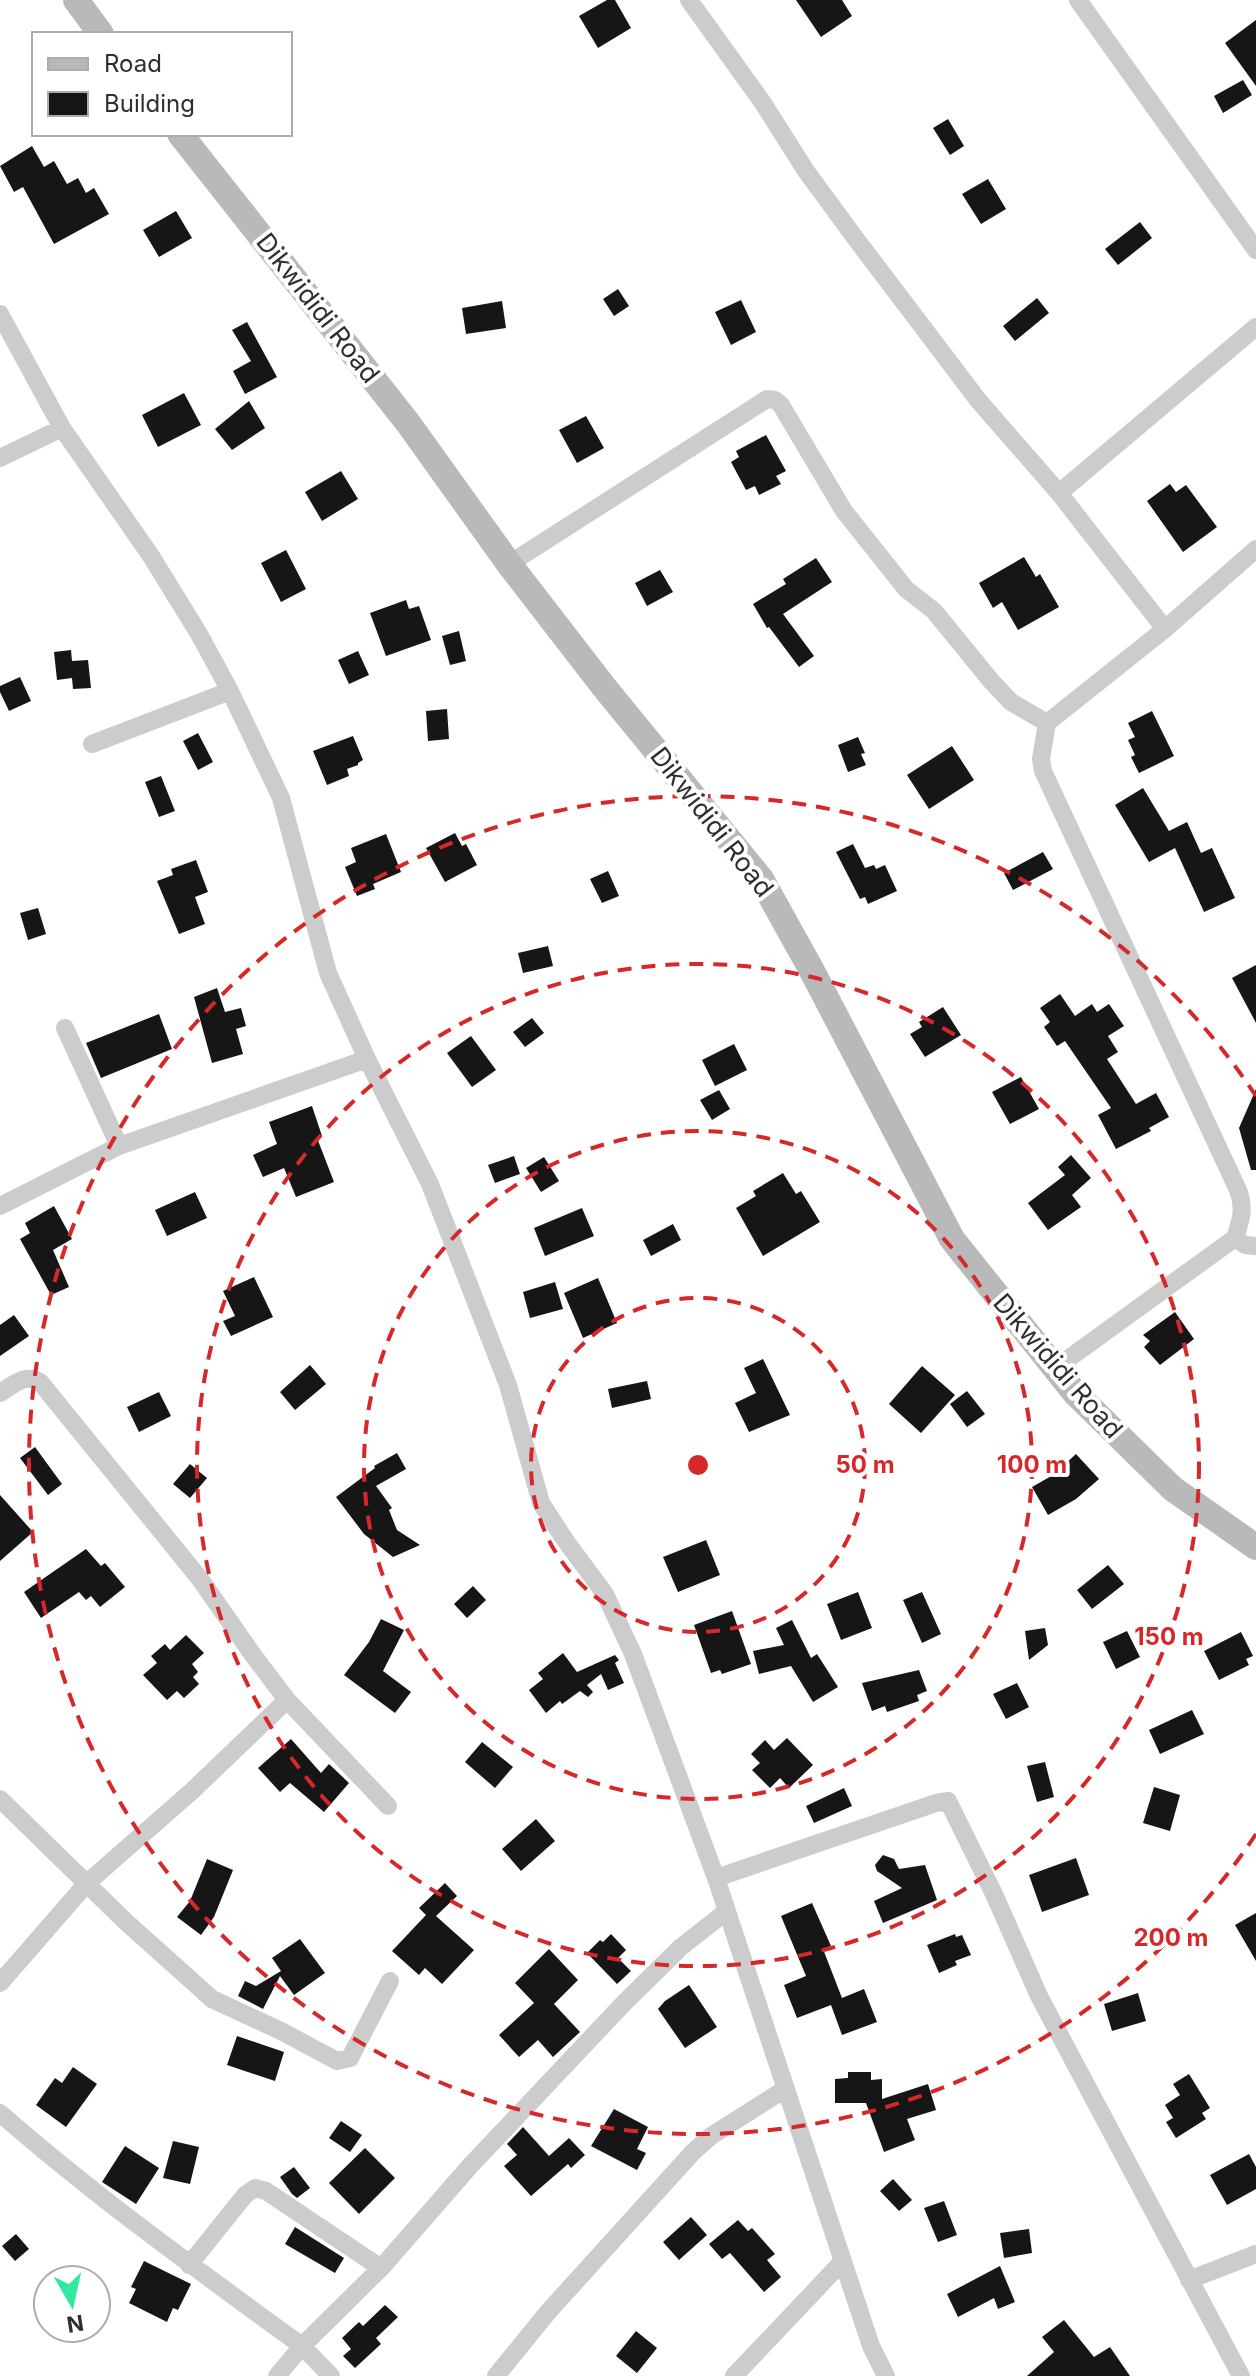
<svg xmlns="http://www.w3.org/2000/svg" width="1256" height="2376" font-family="Inter,sans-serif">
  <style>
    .building { fill: #161616 }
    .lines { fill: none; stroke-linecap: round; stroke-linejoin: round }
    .street { stroke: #ccc; stroke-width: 18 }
    .secondary { stroke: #b9b9b9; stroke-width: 26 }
    .ring { fill: none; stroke: #d62828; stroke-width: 4; stroke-dasharray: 14 10 }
    .labels { text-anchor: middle; stroke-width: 8; stroke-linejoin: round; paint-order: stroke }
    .street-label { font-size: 26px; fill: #2f2f2f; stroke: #fff }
    .centre { fill: #d62828; stroke: #fff; stroke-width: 4 }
    .ring-label { font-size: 24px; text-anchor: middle; font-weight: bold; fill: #d62828; stroke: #fff; stroke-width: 8; stroke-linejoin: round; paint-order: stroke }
  </style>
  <rect width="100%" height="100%" fill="#fff"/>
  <path class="building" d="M607,0H615L631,28L598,48L579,16Z
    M796,0H842L852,16L821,37Z
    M1256,20V86L1225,43Z
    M1243,80L1252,95L1223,113L1214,96Z
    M948,119L964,146L950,155L933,128Z
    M32,146L44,167L54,161L67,184L78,178L86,193L94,188L109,214L54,244L23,187L14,192L0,166Z
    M988,179L1006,209L981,224L962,194Z
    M176,211L192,238L159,257L143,230Z
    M1140,222L1152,238L1118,265L1105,249Z
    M618,289L629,306L614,316L603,299Z
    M1037,298L1049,313L1015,341L1003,326Z
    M741,300L756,332L731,345L715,312Z
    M502,301L506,328L466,334L462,308Z
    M247,322L277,377L245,394L233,371L251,361L232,330Z
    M184,393L201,425L158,447L142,415Z
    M249,401L265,428L232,450L215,429Z
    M586,416L604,448L577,463L559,430Z
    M766,435L786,471L776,476L781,484L759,495L755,486L746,490L731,462L739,457L736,451Z
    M341,471L358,499L322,521L305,492Z
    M1170,484L1176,492L1186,485L1217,527L1183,552L1147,501Z
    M286,550L306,589L281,602L261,563Z
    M1024,557L1036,577L1040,574L1059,607L1018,630L1002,602L993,608L979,583Z
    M816,558L832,582L783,614L814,656L799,667L769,627L767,628L753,604L786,584L783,579Z
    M660,570L673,592L647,606L635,583Z
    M406,600L409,609L419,606L431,640L386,656L370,613Z
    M459,631L466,661L450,665L442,636Z
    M71,650L72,661L88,660L91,688L73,689L72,678L57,680L54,652Z
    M358,651L369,675L349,684L338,660Z
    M20,677L31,701L9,711L0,692V686Z
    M447,709L449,739L428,741L426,711Z
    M1152,711L1174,756L1139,773L1131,757L1135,755L1128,740L1135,737L1128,723Z
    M198,733L213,762L198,770L183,741Z
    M353,736L363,760L358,763V765L347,769L349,776L327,785L313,751Z
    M858,737L865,753L861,754L866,765L848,772L838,745Z
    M952,746L974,780L929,809L907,775Z
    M161,776L175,811L159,817L145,782Z
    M1143,788L1169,831L1187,822L1201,853L1212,848L1235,898L1204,912L1175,848L1149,862L1115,805Z
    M455,833L462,846L466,844L477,865L445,882L426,848Z
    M386,834L401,872L373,884L375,889L357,896L345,867L356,862L351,848Z
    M853,844L865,868L874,865L876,869L885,865L897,891L868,904L865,897L860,899L836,852Z
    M1043,852L1053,869L1013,890L1004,873Z
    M196,860L208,892L195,897L205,924L179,934L157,881L173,875L171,869Z
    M608,871L619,896L602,903L590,879Z
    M38,908L46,934L28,940L20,913Z
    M548,946L553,966L523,973L518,953Z
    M1256,965V1023L1232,978Z
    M217,988L225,1012L241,1008L246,1026L236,1029L243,1054L212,1063L194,997Z
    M1060,994L1075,1016L1092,1004L1097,1012L1109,1004L1124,1026L1108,1036L1118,1052L1107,1059L1136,1104L1156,1093L1169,1117L1149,1128L1151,1131L1116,1149L1098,1115L1111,1108L1065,1041L1057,1046L1044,1027L1050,1022L1040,1008Z
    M943,1007L961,1035L925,1057L910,1034L922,1027L919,1022Z
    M159,1014L172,1049L101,1078L86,1043Z
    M532,1018L544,1033L525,1047L513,1032Z
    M471,1036L496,1070L472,1087L447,1053Z
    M734,1044L747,1070L715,1086L702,1060Z
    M1021,1077L1039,1109L1010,1124L992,1092Z
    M1256,1089V1170H1251L1239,1128Z
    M719,1090L730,1109L712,1120L700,1100Z
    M312,1106L322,1136L317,1138L334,1182L296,1197L284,1168L263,1177L253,1155L277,1144L269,1122Z
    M1071,1155L1091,1178L1072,1195L1081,1207L1048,1230L1028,1203L1065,1175L1058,1167Z
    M514,1156L520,1174L495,1183L488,1165Z
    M544,1157L559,1181L541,1192L526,1168Z
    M783,1173L796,1194L801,1191L820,1222L763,1256L736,1208L756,1196L753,1191Z
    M195,1192L207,1218L167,1236L155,1210Z
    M54,1206L72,1239L53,1250L69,1287L51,1295L20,1239L30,1233L25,1223Z
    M582,1208L594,1236L545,1256L534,1228Z
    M673,1224L681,1240L651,1256L643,1240Z
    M254,1277L273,1317L231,1336L223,1321L235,1316L223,1291Z
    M598,1278L617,1323L583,1338L564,1293Z
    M555,1282L563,1309L530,1318L523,1292Z
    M1175,1312L1194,1339L1160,1365L1144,1347L1150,1341L1143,1335Z
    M14,1315L29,1336L0,1356V1325Z
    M763,1359L790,1415L749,1432L735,1403L756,1393L744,1368Z
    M310,1365L326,1384L295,1410L280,1392Z
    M922,1366L955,1395L921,1433L889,1404Z
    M647,1381L651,1399L612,1408L608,1389Z
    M967,1391L985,1414L967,1427L950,1404Z
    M159,1392L171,1416L139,1432L127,1407Z
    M35,1447L62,1484L48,1495L20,1458Z
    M397,1453L406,1469L376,1486L392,1508L389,1510L397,1530L420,1545L393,1557L364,1534L336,1497L375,1468L374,1466Z
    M1076,1454L1099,1479L1076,1499L1048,1515L1032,1487L1053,1475Z
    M190,1464L207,1478L190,1498L173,1484Z
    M0,1495L33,1532L0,1561Z
    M706,1540L720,1575L678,1592L663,1557Z
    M86,1549L101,1566L105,1563L125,1587L100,1607L91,1596L86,1600L79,1592L41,1618L24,1592Z
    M1108,1565L1124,1584L1092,1609L1077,1590Z
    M473,1586L486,1600L467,1618L454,1604Z
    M858,1592L872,1628L841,1640L827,1604Z
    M922,1592L941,1634L922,1643L903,1600Z
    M732,1611L751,1664L722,1674L720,1670L711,1673L694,1625Z
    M381,1619L404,1630L383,1671L411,1692L395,1713L344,1675L369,1642Z
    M792,1620L811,1658L817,1654L838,1687L813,1702L791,1666L759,1674L753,1651L784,1645L776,1628Z
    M1045,1628L1048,1645L1029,1660L1025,1631Z
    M1127,1631L1140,1657L1116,1669L1103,1642Z
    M1241,1632L1253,1656L1246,1659L1249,1665L1219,1680L1204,1651Z
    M186,1635L204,1653L192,1664L198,1672L193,1677L199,1684L184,1698L177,1691L167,1700L143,1675L157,1663L151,1656L165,1644L170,1650Z
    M563,1653L577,1672L615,1655L619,1660L615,1663L624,1683L608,1690L601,1674L587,1685L593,1692L588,1697L580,1691L562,1704L560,1701L546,1713L529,1690L543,1679L538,1673Z
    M919,1670L927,1691L917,1695L919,1701L887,1712L885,1706L872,1711L862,1683Z
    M1017,1683L1029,1707L1006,1719L993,1694Z
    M1192,1710L1204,1734L1160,1754L1149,1730Z
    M787,1738L813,1765L789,1788L780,1778L770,1788L752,1770L760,1763L751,1754L765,1740L774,1750Z
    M291,1739L321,1773L329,1764L349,1783L324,1812L290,1783L280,1792L258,1768Z
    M482,1742L513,1767L495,1788L465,1762Z
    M1045,1762L1054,1797L1037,1802L1027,1766Z
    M1154,1787L1180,1795L1170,1831L1143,1823Z
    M844,1788L852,1806L814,1823L806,1806Z
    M536,1819L555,1841L521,1871L502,1849Z
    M883,1855L894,1859L899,1869L925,1865L937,1900L883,1923L874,1901L902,1888L877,1871L875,1865Z
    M1076,1858L1089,1895L1042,1912L1029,1875Z
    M207,1859L233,1870L214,1917L201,1935L177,1917L190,1901Z
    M445,1883L457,1896L436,1916L474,1950L442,1984L425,1968L419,1975L392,1951L426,1915L419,1908Z
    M812,1903L831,1946L823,1949L842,1998L864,1989L877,2022L842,2035L831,2005L797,2018L784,1985L806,1976L781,1916Z
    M1256,1913V1961L1235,1925Z
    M611,1934L626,1950L618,1958L631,1971L617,1984L587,1953L600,1940L603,1942Z
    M955,1934L956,1937L962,1935L971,1955L955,1961L957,1965L939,1973L927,1945Z
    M300,1939L325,1973L294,1995L280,1976L263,2009L238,1996L245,1981L256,1986L281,1971L272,1958Z
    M549,1949L578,1980L554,2004L580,2032L553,2057L538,2040L519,2057L499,2035L534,2003L515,1983Z
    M689,1985L717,2027L685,2048L658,2009L665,2001Z
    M1138,1993L1146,2021L1112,2031L1104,2004Z
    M237,2036L284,2052L275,2081L227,2065Z
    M73,2067L97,2084L66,2127L36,2105L55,2078L62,2083Z
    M848,2072H871V2080L882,2079V2099L928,2084L936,2110L907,2119L915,2140L884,2152L866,2103H835V2079L848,2078Z
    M1189,2074L1210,2108L1202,2113L1206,2119L1176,2138L1166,2122L1173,2118L1165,2105L1180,2095L1173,2084Z
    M614,2109L648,2127L637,2149L646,2153L637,2170L591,2146Z
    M341,2121L362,2135L350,2152L329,2138Z
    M523,2127L549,2156L569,2138L585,2155L571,2168L568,2164L531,2196L504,2166L517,2155L507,2144Z
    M173,2141L199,2147L190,2184L163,2178Z
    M125,2146L159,2168L136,2204L102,2182Z
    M365,2148L395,2178L359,2214L329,2183Z
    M1249,2154L1256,2167V2189L1227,2205L1210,2175Z
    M294,2167L310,2188L297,2198L292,2194L280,2177Z
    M893,2179L912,2200L899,2211L880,2191Z
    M944,2201L957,2235L938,2242L924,2208Z
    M691,2217L707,2235L679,2260L663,2242Z
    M738,2220L748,2231L752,2228L775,2254L767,2260L781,2277L764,2292L730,2253L722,2259L709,2244Z
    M295,2227L344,2258L335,2273L285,2244Z
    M1029,2229L1032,2253L1004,2258L1000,2233Z
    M16,2234L29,2249L15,2261L2,2246Z
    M144,2261L191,2284L178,2310L173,2308L167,2322L129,2303L136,2289L131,2287Z
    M1000,2266L1015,2302L998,2309L994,2298L958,2317L947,2294Z
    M385,2305L398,2317L376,2338L381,2344L355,2368L343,2356L351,2349L342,2338L359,2322L363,2326Z
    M1064,2320L1094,2357L1110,2347L1130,2376H1027L1054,2352L1042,2337Z
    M636,2331L657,2348L637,2373L616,2356Z"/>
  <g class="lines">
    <path class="street" d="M689,0L763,103L806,171L856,239L978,400L1059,493
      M1078,0L1256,250
      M0,314L62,428L151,556L199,634L230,691L281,798L328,973L367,1059L430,1184L508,1385L541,1503L565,1540L605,1594L633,1654L716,1878L871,2346L886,2376
      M0,458L62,428
      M509,564L767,399L775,400L781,405L844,511L906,589L934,611L992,682L1011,702L1047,723
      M1165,629L1256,549
      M92,744L230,691
      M65,1028L119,1146
      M0,1206L119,1146L367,1059
      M1235,1238L1245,1245L1256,1246
      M1054,1369L1235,1238C1241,1220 1245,1208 1238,1190L1043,771L1041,759L1047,723L1165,629L1059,493L1256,327
      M0,1393C13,1385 25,1373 40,1382L200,1579L253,1655L287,1700L192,1791L87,1883L0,1983
      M287,1700L388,1806
      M0,1799L125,1921L212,1999L283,2032L337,2061L350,2058L390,1981
      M716,1878L936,1803L948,1801L994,1894L1039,1996L1241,2376
      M0,2113C96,2197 199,2271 302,2346L277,2376
      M189,2265L245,2195L255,2188L266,2191L381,2268L470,2166L625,2002L681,1947L727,1911
      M1189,2280L1256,2254
      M331,2376L302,2346L381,2268
      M496,2376L548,2312L693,2152L711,2136L785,2089
      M734,2376L843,2261"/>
    <path class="secondary" d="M76,0L101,34
      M180,134L408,423L509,564L604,687L761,879L811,969L952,1239L1075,1393L1173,1489L1256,1547"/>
  </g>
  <g class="ring">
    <circle cx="698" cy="1465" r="167"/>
    <circle cx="698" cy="1465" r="334"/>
    <circle cx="698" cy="1465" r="501"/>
    <path d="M1256 1834A669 669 0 1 1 1256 1096"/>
  </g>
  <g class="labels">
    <g class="street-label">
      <text transform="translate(318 308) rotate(52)" y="9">Dikwididi Road</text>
      <text transform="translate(712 822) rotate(52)" y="9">Dikwididi Road</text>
      <text transform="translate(1058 1366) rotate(49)" y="9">Dikwididi Road</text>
    </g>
  </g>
  <circle cx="698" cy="1465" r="12" class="centre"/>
  <g class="ring-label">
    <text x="865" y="1473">50 m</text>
    <text x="1032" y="1473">100 m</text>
    <text x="1169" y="1645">150 m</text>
    <text x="1171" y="1946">200 m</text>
  </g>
  <rect x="32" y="32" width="260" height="104" fill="#ffffff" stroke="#acacac" stroke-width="2"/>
  <rect x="48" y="58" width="40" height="12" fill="#b9b9b9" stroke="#acacac" stroke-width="2"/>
  <text x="104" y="72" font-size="24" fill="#2f2f2f">Road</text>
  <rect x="48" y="92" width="40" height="24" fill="#161616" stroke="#acacac" stroke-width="2"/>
  <text x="104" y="112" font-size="24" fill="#2f2f2f">Building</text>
  <g transform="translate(72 2304) rotate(171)"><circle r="38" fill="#ffffff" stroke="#acacac" stroke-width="2"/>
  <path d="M0-6L14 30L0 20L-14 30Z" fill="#30e89f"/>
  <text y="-12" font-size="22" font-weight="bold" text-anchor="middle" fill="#2f2f2f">N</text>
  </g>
</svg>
